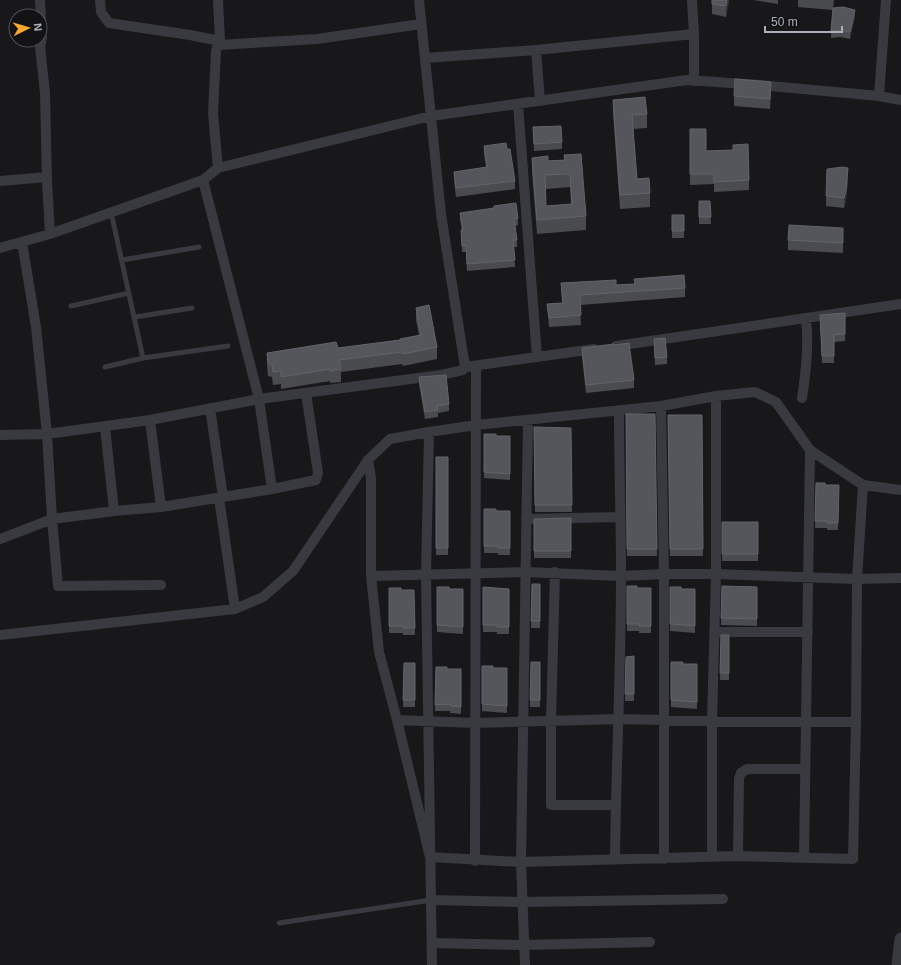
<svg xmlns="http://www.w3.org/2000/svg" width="901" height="965" font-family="Helvetica,sans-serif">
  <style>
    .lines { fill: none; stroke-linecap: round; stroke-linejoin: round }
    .service { stroke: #393a40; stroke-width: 5 }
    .minor { stroke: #393a40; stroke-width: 10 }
    .tertiary { stroke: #393a40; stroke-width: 13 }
    .wall { fill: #494b4f; fill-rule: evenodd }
    .shaded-wall { fill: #313235 }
    .building { fill: #54565b; stroke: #61646a; fill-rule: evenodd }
  </style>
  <rect width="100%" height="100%" fill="#18181a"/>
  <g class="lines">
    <path class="service" d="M111,212L143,358
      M122,260L199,247
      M71,306L129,293
      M135,317L192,308
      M105,367L143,358L228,346
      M279,923L431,900"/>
    <path class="minor" d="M40,0L42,38L40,47L45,93L47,181L50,234
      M100,0L101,12L109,23L190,35L220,41
      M218,0L220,41L218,45L317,39L421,24
      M419,0L441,214L465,367
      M692,0L694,34V81
      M218,45L216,51L213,113L218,168
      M536,50L694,34
      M425,58L536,50L540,101
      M879,96L901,100
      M518,104L537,357
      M0,181L47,177
      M22,242L36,327L47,434L150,420L259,399L203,180
      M0,248L50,234L203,180L218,168L431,116L687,80L760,85L879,96L886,0
      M616,346L901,304
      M755,392L776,402L810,450L863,485L857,579L856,722L853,859L738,856L521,862L430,857L397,720L379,652L371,576V478L368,460L390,439L429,432L476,425L661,406L716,396Z
      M802,398C806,371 809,346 806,318
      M661,406L664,574V859
      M210,408L223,497
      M150,420L161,507
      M105,427L114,511
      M429,432L426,575L432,965
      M0,435L47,434L52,519L58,586L161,585
      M863,485L901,490
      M272,489L316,480L318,473L306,393
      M219,498L235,609
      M526,519L620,517
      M0,539L52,519L114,511L161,507L272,489L259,399L441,375L463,370L465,367L594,349
      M555,572L551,720V805H615
      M371,576L525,572L621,576L664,574H716L857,579L901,578
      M714,632H808
      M0,635L235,609L263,597L293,571L368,460
      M397,720L475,723L619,719L752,722H856
      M738,856L739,779L741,773L747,769H805
      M712,857V721L716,574V396
      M804,858L810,450
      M615,860C616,765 621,670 621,576C621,520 619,465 619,410
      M475,861L476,366
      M431,900L522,902L723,899
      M432,943L524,945L650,942
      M525,965L521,862L528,420"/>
    <path class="tertiary" d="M898,965L901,939"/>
  </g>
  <path class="wall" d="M729,0L726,17L712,14V4Z
    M753,0H778V4Z
    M798,0H834L833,8L855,17L850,39L840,37L831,38V31L833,10L798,7Z
    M771,93L770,109L734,106V96Z
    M613,100L647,114V128L633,129L637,179L650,193V207L620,209L613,113Z
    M533,127L562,142V149L534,151Z
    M690,129L706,151L749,180V190L714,192V184L690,185Z
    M484,146L507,149L515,181V189L456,197L454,180V172L486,167L484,154Z
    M564,155L586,216V230L537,234L532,172V158L548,161L564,160ZM570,187L571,204L546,206V189Z
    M848,179L846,201L844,208L826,206V196Z
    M699,201H710L711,224H699Z
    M460,213L518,218V225L515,226L517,240V247H514L515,267L467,271L466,252H462L461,237V230H462L460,220Z
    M672,215H684V238H672Z
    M843,238V253L788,250V240Z
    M634,279L685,288V297L580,305L581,325L549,327L547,304L562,303L561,283L616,285L634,284Z
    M416,308L437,347V359L403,366L402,364L341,372V382L330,383V381L281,389V384L273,385L272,377L268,376L267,366V353L338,348L400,340L419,335L416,320Z
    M845,313V341L834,342V363H822L820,315Z
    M654,339L667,357V364L655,365Z
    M614,345L634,380V388L586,393L582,357V348Z
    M419,377L449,404V411L438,413V417L425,419L419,384Z
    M626,414H655L657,556H627Z
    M668,415H702L703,556H670Z
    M534,427L571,428L572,512H535Z
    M484,434L496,436H510V480L484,478Z
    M436,457H448V555H436Z
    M816,483L825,485H839L838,530H827V528H815Z
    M484,509L496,511H510V555H498V553H484Z
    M571,518V558H534V519Z
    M722,522H758V561H722Z
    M532,584H540V628H531Z
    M627,586L637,588H651V633H639V631H627Z
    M722,586L757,587V626L721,625Z
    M437,587L449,589H463V634L437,632Z
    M483,587L509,589V634H497V632H483Z
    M670,587L681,589H695V633L670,631Z
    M389,588L401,590H414L415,635H403V633H389Z
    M721,635H729V680H720Z
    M634,656V701H625L626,657Z
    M531,662H540V707H530Z
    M671,662L683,664H697V709L671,707Z
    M404,663H415V707H403Z
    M482,666L493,668H507V713L482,711Z
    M436,667L447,669H461V714L450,713V711H435Z"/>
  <path class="shaded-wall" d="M727,0H729L726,17V6Z
    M855,10V17L850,39V32Z
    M771,82V93L770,109V99Z
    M848,168L846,201L844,208V198Z"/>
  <path class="building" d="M712,0H727L726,6L712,4Z
    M843,7L855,10L850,32L840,30L831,31L833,8Z
    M735,79L771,82L770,99L734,96Z
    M645,97L647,114L632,115L637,179L649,178L650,193L620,195L613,100Z
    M561,126L562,142L534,144L533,127Z
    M690,129H706V151L733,150V145L748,144L749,180L714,182V174H690Z
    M506,143L507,149H510L515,181L456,188L454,172L487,167L484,146Z
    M581,154L586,216L537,220L532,158L548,156V161L565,160L564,155ZM570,174L572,204L546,206L545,175Z
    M843,167L848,168L846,190L844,198L826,196L827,169Z
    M699,201H710L711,217H699Z
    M516,203L518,218L514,219L517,240H513L515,260L467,264L466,245L462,246L461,230H463L460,213L494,208V206Z
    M672,215H684V231H672Z
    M789,225L843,228V243L788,240Z
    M684,275L685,288L580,295L581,315L549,318L547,304L563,303L561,283L616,280V285L635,284L634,279Z
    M429,305L437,347L403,354L402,352L339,360L341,369L330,371V369L281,377V371L273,372L272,365L268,363L267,353L336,342L338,348L400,340V339L421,335L416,308Z
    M845,313V334L834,335V356H822L820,315Z
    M665,338L667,357L655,358L654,339Z
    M629,343L634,380L586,385L582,348L614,344V345Z
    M446,375L449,404L437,406L438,410L425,412L419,377Z
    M626,414H655L657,549H627Z
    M668,415H702L703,549H670Z
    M534,427L571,428L572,505H535Z
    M484,434H496V436H510V474L484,472Z
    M436,457H448V548H436Z
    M816,483H825V485H839L838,523H827V521H815Z
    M484,509H496V511H510V548H498V546H484Z
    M571,518V551H534V519Z
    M722,522H758V554H722Z
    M532,584H540V621H531Z
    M627,586H637V588H651V626H639V624H627Z
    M722,586L757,587V619L721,618Z
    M437,587H449V589H463V627L437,625Z
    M483,587L509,589V627H497V625H483Z
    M670,587H681V589H695V626L670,624Z
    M389,588H401V590H414L415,628H403V626H389Z
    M721,635H729V673H720Z
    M634,656V694H625L626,657Z
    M531,662H540V700H530Z
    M671,662H683V664H697V702L671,700Z
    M404,663H415V700H403Z
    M482,666H493V668H507V706L482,704Z
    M436,667H447V669H461V707L450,706V704L435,705Z"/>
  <g transform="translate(28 28) rotate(85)"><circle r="19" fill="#131315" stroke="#4f5257"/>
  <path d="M0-3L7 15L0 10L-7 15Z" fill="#fca82e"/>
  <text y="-6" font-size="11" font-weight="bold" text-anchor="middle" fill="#aab0bb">N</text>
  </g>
  <path d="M765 26v6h77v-6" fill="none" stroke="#aab0bb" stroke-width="2"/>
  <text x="771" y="26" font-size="12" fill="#aab0bb" stroke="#131315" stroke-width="3" paint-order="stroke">50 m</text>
</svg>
